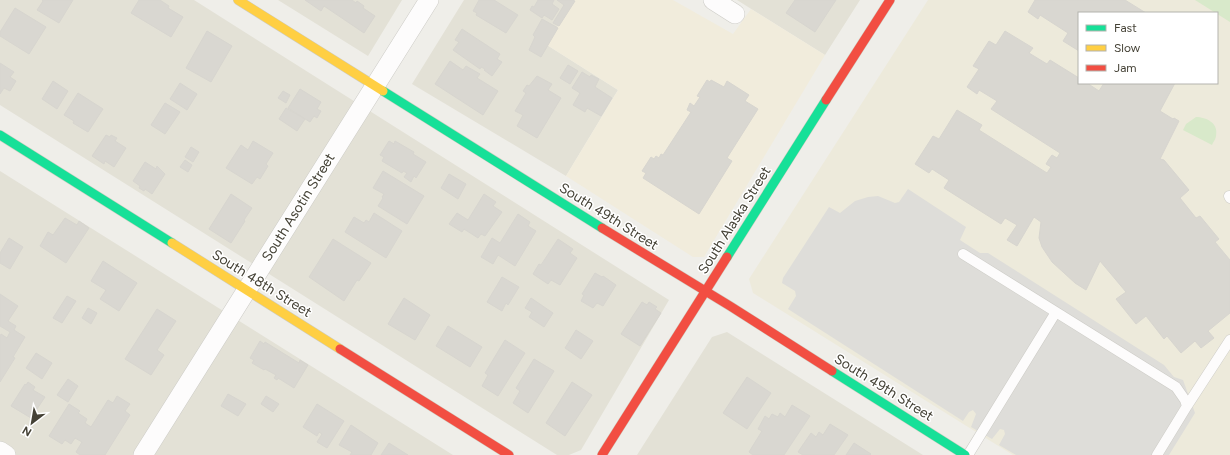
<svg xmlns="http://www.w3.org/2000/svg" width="1230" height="455" font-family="Figtree,sans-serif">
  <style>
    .residential { fill: #e3e1d6 }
    .commercial { fill: #f1ecdc }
    .education { fill: #edeadb; fill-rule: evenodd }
    .green { fill: #d8e9ca }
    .parking { fill: #deddd9 }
    .building { fill: #d9d7d1; stroke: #d7d5cf }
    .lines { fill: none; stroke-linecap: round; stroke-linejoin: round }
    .lane-casing { stroke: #cdccc7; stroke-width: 11 }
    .street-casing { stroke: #cdccc7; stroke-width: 20 }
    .fast-casing { stroke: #ceccc0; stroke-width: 10 }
    .slow-casing { stroke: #ceccc0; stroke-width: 10 }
    .jam-casing { stroke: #ceccc0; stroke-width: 10 }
    .lane { stroke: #fdfcfc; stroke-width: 10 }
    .street { stroke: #fdfcfc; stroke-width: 19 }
    .fast { stroke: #16e098; stroke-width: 9 }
    .slow { stroke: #ffcf43; stroke-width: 9 }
    .jam { stroke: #f24e42; stroke-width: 9 }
    .labels { text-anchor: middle; stroke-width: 3; stroke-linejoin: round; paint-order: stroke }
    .street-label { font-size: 14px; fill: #444135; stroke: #fff }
  </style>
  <rect width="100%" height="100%" fill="#efeee9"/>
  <path class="residential" d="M0,0H194L669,300L581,450L569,455H557L0,105Z
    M278,0H402L368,56Z
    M464,0H573L547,45L618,90L566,176L412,84Z
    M737,0H860L825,55Z
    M0,171L453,455H0Z
    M727,332L923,455H637L712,337Z"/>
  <path class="commercial" d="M573,0H673L733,34L751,9L825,55L704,257H693L566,176L618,90L547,45Z"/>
  <path class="education" d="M928,0H1230V455H1013L753,293L749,279ZM1079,13H1217V83H1079Z"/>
  <path class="green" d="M1195,0H1230V22Z
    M1196,117C1206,117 1219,123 1216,136C1216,139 1213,142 1212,145L1183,130L1186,124Z"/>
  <path class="parking" d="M908,189L966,227L960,240L980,253H988L1164,365L1174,377L1183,380L1195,413L1169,455H1016L999,445L1005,434L1004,430L1000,429L992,439L971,427L976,414L973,410L969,412L963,421L788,309L796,296L795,291L782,283L783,278L829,207L840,213L855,201L868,197L878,196L895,203L899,202Z"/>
  <path class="building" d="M42,0H73L59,23L37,10L43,1Z
    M139,0H160L169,6L168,8L183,17L171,37L131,13Z
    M305,0H352L356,3L357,1L364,6L363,8L375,16L364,33L324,6L321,11Z
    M479,0H494L518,15L506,33L476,15L477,13L473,11Z
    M538,0H554L552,4L559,9L552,20L544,15L542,18L530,10L532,6L534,7Z
    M557,0H572L575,1L559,26L553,23L564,5Z
    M795,0H836L815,32L786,13Z
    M1035,0H1125L1146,13H1079V51L1063,41L1068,33L1040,15L1038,19L1028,12Z
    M15,8L46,27L29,54L0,36V32Z
    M542,19L558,28L541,57L529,50L535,37L533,35Z
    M462,29L500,54L497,59L502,62L492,76L484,70L485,69L481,67L480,69L453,50L459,42L455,40Z
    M207,31L232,46L211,82L186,68Z
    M1005,31L1033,48L1029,53L1047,64L1050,60L1079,78V83H1087L1099,91L1104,83H1175L1160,111L1173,119L1174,118L1179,121L1160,159L1164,160L1189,190L1180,198L1196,218L1200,216L1219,239L1215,242L1230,260V313L1208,331L1214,338L1201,348L1195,341L1181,353L1167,336L1164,339L1146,316L1136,324L1116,299L1126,292L1100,261L1086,290L1075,283L1052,262L1042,247L1039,238L1041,222L1034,217L1017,246L1007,240L1017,225L1005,218L1001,224L944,188L949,180L932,169L929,173L915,164L933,136L939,139L957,110L982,125L979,130L1047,173L1051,167L1046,164L1049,159L1052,155L1057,158L1060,153L991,109L997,101L979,90L977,94L967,87L979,69L973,66L989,41L996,45Z
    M450,61L463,70L466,66L480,74L477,78L498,91L483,115L435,84Z
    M0,63L14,72L10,77L16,81L10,91L4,88L0,94Z
    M568,65L578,71L570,84L560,78Z
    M582,72L590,77L591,75L599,79L595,87L612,98L601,116L587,108L585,112L573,105L580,93L572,88Z
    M537,76L552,84L548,90L561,98L537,138L517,126L523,115L515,111L526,93L523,91L527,85L529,86Z
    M707,80L710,82L711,80L724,87L727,81L749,95L745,101L758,109L727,158L732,161L699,214L643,178L646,173L642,171L651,157L654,159L656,156L659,158L661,154L663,155L691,112L687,110L690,103L694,106L700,97L697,96Z
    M53,81L68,91L57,109L42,99Z
    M180,83L197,94L187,110L170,99Z
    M300,89L321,102L317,109L321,111L317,118L314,116L310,122L288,108Z
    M283,91L290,95L286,103L278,98Z
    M78,93L103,109L88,132L73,123L74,121L64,115Z
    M165,103L180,112L165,134L151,125Z
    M286,108L305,119L297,131L279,119Z
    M106,135L110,137L111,135L117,138L115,141L126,148L114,167L105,161L104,164L92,156Z
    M253,141L273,153L266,164L268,166L260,179L257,177L252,184L226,168L241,145L248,150Z
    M389,141L394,144L395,141L414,152L413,154L426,162L416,178L414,176L411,182L404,177L407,173L403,171L402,173L382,161L384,157L380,155Z
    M191,147L199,152L193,162L185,157Z
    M185,160L192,165L188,172L180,167Z
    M145,162L156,169L157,166L165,174L152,194L145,189L144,191L139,188L140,186L133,181Z
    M383,171L424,196L407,224L378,206L383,198L382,197L384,194L373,188Z
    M449,174L466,184L458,199L441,188Z
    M231,194L252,208L244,220L245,221L231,243L209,229Z
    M484,194L496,202L493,206L502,212L485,236L481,234L478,238L464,229L462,232L449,224L457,213L468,220Z
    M374,213L402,231L386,258L345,232L354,217L364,223L366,220L369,222Z
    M518,214L530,222L528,226L536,231L515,266L498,255L493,264L481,257L492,238L500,243Z
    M65,218L77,225L79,221L89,228L66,263L40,246L48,232L53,235Z
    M9,238L23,247L10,269L0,263V253Z
    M333,239L371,263L359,281L357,280L344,301L309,277Z
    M558,239L573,249L570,253L577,258L560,285L551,280L548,284L533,274L539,264L541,265Z
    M103,261L137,283L119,311L100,299L106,290L91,281Z
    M595,273L602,277L603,276L616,285L603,306L597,303L593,308L581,301L584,295L582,294Z
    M502,277L519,287L508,305L506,303L502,311L487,302Z
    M0,294L18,306L8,321L16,326L14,330L25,337L13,357L15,358L0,382V336L1,334L7,338L10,332L0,326Z
    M67,296L76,301L62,323L53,318Z
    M404,298L430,315L415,340L388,324Z
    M531,298L553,313L544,327L529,317L532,312L525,308Z
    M642,302L647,305L649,302L657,307L655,309L661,313L640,346L621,334Z
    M88,308L97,313L91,324L82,318Z
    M157,309L176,321L157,350L164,355L151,375L125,359Z
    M448,326L482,347L470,367L436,346Z
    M576,330L593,341L581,359L565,348Z
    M505,340L525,353L498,396L482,386L488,375L485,373Z
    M260,341L264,344L265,342L299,363L300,360L308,365L294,388L278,378L277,380L274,378L276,375L265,369L264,370L252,363L254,360L250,358Z
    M36,353L52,363L42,379L26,368Z
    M534,359L554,371L528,413L513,403L520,391L516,388Z
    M747,377L771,393L747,429L723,413Z
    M68,379L78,386L68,402L57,395Z
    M28,382L35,387L33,390L45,397L31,418L11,406L25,384L26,385Z
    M572,382L592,395L565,436L546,423Z
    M228,394L246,404L238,416L221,406Z
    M117,396L130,404L125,411L130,415L105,455H80L76,452L82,442L75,438L71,444L65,440L62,444L49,436L69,404L80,411L78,413L87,419L85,423L91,427L108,400L113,403Z
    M266,396L279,404L273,412L261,404Z
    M317,404L344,421L327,448L317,442L322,434L319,432L317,436L303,427Z
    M792,405L810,416L784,455H753L749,452L762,431L758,429L765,416L769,419L772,414L778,417L780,413L785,417Z
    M830,424L848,435L834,455H803L798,452L811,433L816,437L819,432L823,435Z
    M351,425L378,443L371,455H350L352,452L339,445Z
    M389,443L408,455H381Z
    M854,443L871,454L870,455H846Z"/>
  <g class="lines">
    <defs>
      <path id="lane" d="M1229,196L1230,198
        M963,254L1176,387L1185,400L1187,406L1157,455
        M1187,406L1230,340
        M968,455L1056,312"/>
      <path id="street" d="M713,0L735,14
        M0,451L6,455
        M143,455L429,0"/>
      <path id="fast" d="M383,91L602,228
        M0,135L172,243
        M727,257L826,100
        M832,371L965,455"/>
      <path id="slow" d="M238,0L383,91
        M172,243L340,349"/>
      <path id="jam" d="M826,100L890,0
        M602,228L730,306L832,371
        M340,349L509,455
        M602,455L727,257"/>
    </defs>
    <use href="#lane" class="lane-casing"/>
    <use href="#street" class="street-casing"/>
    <use href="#fast" class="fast-casing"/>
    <use href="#slow" class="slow-casing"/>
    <use href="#jam" class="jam-casing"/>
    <use href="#lane" class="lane"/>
    <use href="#street" class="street"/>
    <use href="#fast" class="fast"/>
    <use href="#slow" class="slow"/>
    <use href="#jam" class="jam"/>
  </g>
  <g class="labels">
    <g class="street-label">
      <text transform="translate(298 207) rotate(-58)" y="5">South Asotin Street</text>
      <text transform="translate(609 216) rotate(32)" y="5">South 49th Street</text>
      <text transform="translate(734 220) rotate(-58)" y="5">South Alaska Street</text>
      <text transform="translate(262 283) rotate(32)" y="5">South 48th Street</text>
      <text transform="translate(884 387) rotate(32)" y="5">South 49th Street</text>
    </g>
  </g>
  <rect x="1078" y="12" width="140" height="72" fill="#ffffff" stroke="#b4b3ae"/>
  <rect x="1086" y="25" width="20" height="6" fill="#16e098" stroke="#b4b3ae"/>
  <text x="1114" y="32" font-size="12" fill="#444135">Fast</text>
  <rect x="1086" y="45" width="20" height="6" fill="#ffcf43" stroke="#b4b3ae"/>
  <text x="1114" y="52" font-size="12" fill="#444135">Slow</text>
  <rect x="1086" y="65" width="20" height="6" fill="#f24e42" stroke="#b4b3ae"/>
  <text x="1114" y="72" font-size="12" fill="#444135">Jam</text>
  <g transform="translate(32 423) rotate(211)" stroke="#ffffff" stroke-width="3" paint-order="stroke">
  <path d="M0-3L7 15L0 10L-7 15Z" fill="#444135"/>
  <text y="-6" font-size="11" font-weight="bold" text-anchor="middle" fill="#444135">N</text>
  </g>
</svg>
